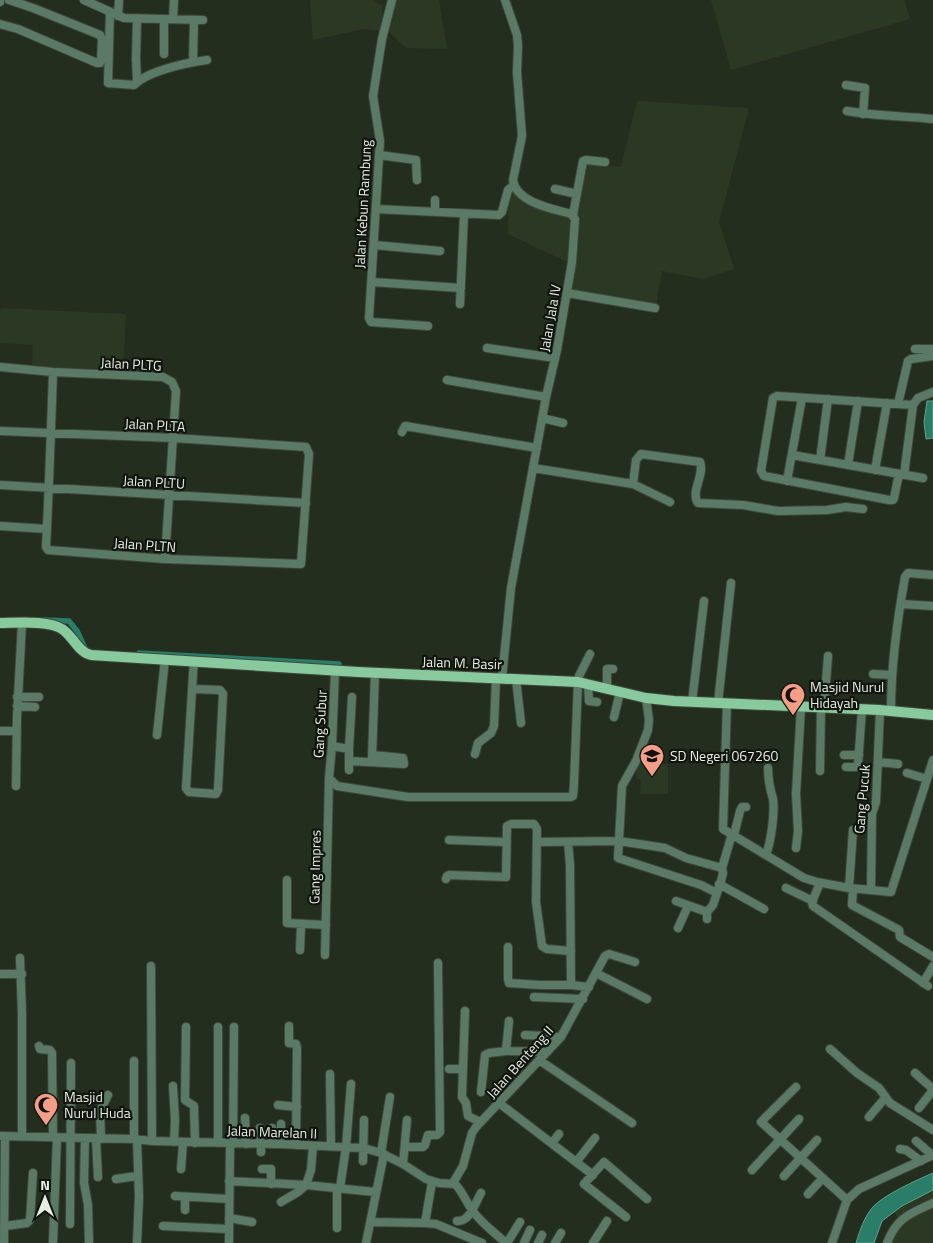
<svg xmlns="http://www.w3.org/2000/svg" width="933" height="1243" font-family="'Titillium Web',sans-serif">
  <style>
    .built { fill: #2b3924 }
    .water { fill: #297d69; stroke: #629f8e }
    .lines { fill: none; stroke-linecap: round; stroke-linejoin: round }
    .canal { stroke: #297d69; stroke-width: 5.5 }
    .minor-casing { stroke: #3f493a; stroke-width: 10 }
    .major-casing { stroke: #3f493a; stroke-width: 12 }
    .minor { stroke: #5b7a65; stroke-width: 8 }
    .major { stroke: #88c99d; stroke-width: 10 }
    .labels { text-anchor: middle; stroke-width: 4.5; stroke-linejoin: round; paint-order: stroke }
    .street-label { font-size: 14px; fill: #e6ede3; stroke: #10150e }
    .poi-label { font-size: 14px; fill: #e6ede3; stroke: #10150e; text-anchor: start }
  </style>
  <rect width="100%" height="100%" fill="#242e1f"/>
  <path class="built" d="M310,0H374L378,4L383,5L381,31L364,29L313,40Z
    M396,0H439L447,49L406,48L389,32Z
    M711,0H904L910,19L731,70Z
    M637,101L749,108L719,222L734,269L703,279L662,271L656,305L569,291L574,210L584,163L621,167Z
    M509,190L572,219L569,263L508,234Z
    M2,308L126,314L123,370L32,366L33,345L0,343V310Z
    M637,763L668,764V794H640L641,780L636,779Z
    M933,1178V1243H890L901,1223L885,1198L905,1188Z"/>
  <path class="water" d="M927,401H933V438L926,439L924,422Z
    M933,1173V1190L902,1206L882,1221L874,1243H856C860,1230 864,1218 872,1208C883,1195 917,1180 933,1173Z"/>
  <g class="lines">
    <path class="canal" d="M45,620L69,621L77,631L85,648
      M139,653L339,664"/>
    <defs>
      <path id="minor" d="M84,0L124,18L203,20
        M392,0L382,39L373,96L380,141L369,318L371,322L428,326
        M0,2V0
        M110,12L108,83L134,85C148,71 185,63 207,60
        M118,16L119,0
        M173,19L174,0
        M164,20V54
        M0,24L18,29L97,63H100L101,61L102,40L100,35L33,8L9,0
        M193,62L194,20
        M137,80L136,59L137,19
        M846,85L865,88L863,114
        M847,111C876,116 904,116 933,119
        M379,155L416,160L417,180
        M555,189L577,194
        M435,200V212
        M376,209L499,215L502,212L508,190L514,185
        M573,215L583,161L586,160L605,162
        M374,245L440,251
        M372,282L461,288
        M567,293L655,308
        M460,304L464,214
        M487,348L555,358
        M915,349H933
        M0,367L53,372L163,377L172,382L176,391L165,559
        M447,380L546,397
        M898,404L908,361L911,359L933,356
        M542,418L563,423
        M0,431L174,438L306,447L309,454L301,564L165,559L48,550L46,547C49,489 51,431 53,372
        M402,432L405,426L537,448
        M792,455L923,478
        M820,460L828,399
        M848,465L858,401
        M533,468L633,484L636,460L641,454L700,462C705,475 690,492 698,503L743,505L778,511L827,510L846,507L863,509
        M875,470L887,403
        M899,474L894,498L893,500H889L764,476L761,471L773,398L777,396L913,405
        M904,475L913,405L918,398L933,392
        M787,481L802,398
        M633,484L670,502
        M0,485L306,503
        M0,526L47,529
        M901,604L933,606
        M873,674L892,675
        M502,678L511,588L546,397L557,350L572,262L575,219L571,214C554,209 516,203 513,180L522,136L517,72L518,46L517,35L505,0
        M516,679L521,723
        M588,684L589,701L597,702
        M607,688V669H613
        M192,689L220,690L223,694L218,790L216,794L189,792L186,788L193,674L194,662
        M17,697H39
        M646,698L649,720L648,730L636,761L622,786L618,858L701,885L717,893
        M692,702L704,601
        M718,703L731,583
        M727,703L723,829L804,878L817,882L849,888L891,892L933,760
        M17,706L35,707
        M824,708L828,656
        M891,711C891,665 897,621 905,577L908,573L933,575
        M614,717L620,692
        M0,731H16
        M157,735L165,659
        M332,746L349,749V770
        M349,749L352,697
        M475,754L478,743L491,733L494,726L496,678
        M844,755H859
        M372,758L375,673
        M349,761L404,764L403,758L372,755
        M878,762L898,764
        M846,767H857L858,765L862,709
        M820,771L821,708
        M907,773L927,779
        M329,778L337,786L408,797H571L573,796L574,783L578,682L579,676L590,654
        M16,786L17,717L22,623
        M734,835L740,811L742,807H746
        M449,840L506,842
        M537,842L618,841L639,844L665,848L686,858L722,868
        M568,842L570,865L571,985
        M796,848L798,831L796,794L801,707
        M766,855C771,841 775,813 773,799C770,789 768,779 768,768
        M446,879L447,876L449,875L506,877L507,826L511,824H534L537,829L536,902L542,946L547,949L571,951
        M287,880V923L326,925
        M820,883L812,902L813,906L928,986
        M719,884L764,909
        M786,888L813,901
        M849,888L853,830
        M853,889L852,905L899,930L900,937L933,957
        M871,890L872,814L876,802L880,710
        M676,901L707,912
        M707,919V912L713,905L721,881L723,873L722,868L732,834
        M678,928L688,906
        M508,947V979L509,983L540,985H571L589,987
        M300,950L301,925
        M325,955L329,778L332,746L335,671
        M20,958L22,1015V1137
        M151,966L152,1141
        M596,973L647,999
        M0,974H22
        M923,983L933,966
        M534,997L583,999
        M465,1011L462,1097L466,1103L468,1116L480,1122
        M509,1021L506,1051L547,1052
        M289,1026V1043L296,1044L297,1048L296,1145
        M186,1027L185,1100L194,1106L195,1143
        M218,1027V1143
        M525,1035L561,1037
        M39,1046L40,1049L50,1050L52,1053L53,1137
        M830,1049L857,1073L879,1088L890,1103L933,1130
        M539,1060L632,1123
        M134,1061V1139
        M449,1069H463
        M915,1073L933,1089
        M330,1074L331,1146
        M173,1086L175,1120L174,1142
        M796,1087L761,1122L847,1200
        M481,1092L485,1055L489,1053L506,1051
        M499,1103L593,1175
        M278,1105L297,1107
        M919,1108L933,1090
        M869,1117L885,1098
        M245,1118L246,1144
        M281,1124V1144
        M260,1128L261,1152
        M272,1128L273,1144
        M0,1136L134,1139L152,1141L281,1144L364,1148L381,1153L403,1164L426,1179L439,1183L455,1184C463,1192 466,1202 472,1210C481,1223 495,1233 506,1243
        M85,1138L84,1183L88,1205L89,1243
        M96,1139L98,1177
        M101,1139L100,1111L108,1095
        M137,1139L139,1197L137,1243
        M916,1141L932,1155
        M552,1143L559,1134
        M233,1144L234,1027
        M405,1147H423L425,1145L428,1135H437L440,1132L438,963
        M900,1149L906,1150L921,1161
        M381,1153L390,1097
        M363,1161L364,1120
        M577,1161L595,1138
        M403,1164L407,1120
        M181,1169L183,1143
        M262,1169H271V1184
        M752,1170L799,1119
        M784,1176L817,1140
        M116,1179L137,1176
        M229,1181L306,1185L311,1170L313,1146
        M453,1183L463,1166L472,1133L476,1127L561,1037L605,956L609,954L635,962
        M340,1188L346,1147L351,1084
        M808,1194L822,1179
        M175,1196L229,1199
        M185,1197V1210
        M281,1202L298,1192L306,1185L375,1192
        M626,1217L584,1184L604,1162L647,1199
        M229,1218L252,1222
        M457,1221C470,1222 475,1203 481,1193
        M372,1222L425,1223L436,1224L482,1243
        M425,1223L432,1182
        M70,1224L71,1063
        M5,1226L27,1223L30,1220L33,1173
        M163,1226L228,1229
        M337,1228V1188
        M4,1243L5,1136
        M53,1243L57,1138
        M229,1243L230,1144
        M366,1243L384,1154
        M507,1243L520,1222
        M524,1243L530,1230
        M538,1243L542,1235
        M555,1243L561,1233
        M593,1243L607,1221
        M832,1243L847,1200L859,1189L933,1155
        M887,1243C897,1217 910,1214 933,1203"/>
      <path id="major" d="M0,623C16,623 49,620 62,629C73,636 78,652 91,655L358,672L578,682L646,698L674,701L880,710L933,715"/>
    </defs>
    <use href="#minor" class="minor-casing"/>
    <use href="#major" class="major-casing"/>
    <use href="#minor" class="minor"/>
    <use href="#major" class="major"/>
  </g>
  <defs>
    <symbol id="mosque-pin" viewBox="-11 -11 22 30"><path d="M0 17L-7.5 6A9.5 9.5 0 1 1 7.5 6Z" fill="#f49e88" stroke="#10150e"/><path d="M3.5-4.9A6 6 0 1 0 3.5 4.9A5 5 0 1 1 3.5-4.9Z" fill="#111"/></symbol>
    <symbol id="school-pin" viewBox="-11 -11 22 30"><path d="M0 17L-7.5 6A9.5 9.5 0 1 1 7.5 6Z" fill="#f49e88" stroke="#10150e"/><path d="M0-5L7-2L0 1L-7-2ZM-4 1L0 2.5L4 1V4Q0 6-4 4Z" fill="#111"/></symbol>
  </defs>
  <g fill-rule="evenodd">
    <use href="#mosque-pin" x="779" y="681" width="28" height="38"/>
    <use href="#school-pin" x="638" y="742" width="28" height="38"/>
    <use href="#mosque-pin" x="32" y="1091" width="28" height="38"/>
  </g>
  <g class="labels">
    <g class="street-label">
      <text transform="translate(363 204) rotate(-87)" y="5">Jalan Kebun Rambung</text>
      <text transform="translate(550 318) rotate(-80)" y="5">Jalan Jala IV</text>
      <text transform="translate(131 364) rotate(3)" y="5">Jalan PLTG</text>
      <text transform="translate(155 425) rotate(3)" y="5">Jalan PLTA</text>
      <text transform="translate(154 482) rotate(3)" y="5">Jalan PLTU</text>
      <text transform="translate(145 545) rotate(4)" y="5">Jalan PLTN</text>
      <text transform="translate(462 663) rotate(2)" y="5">Jalan M. Basir</text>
      <text transform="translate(320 724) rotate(-87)" y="5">Gang Subur</text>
      <text transform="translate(862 799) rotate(-85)" y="5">Gang Pucuk</text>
      <text transform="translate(315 867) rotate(-89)" y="5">Gang Impres</text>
      <text transform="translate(520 1062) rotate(-48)" y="5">Jalan Benteng II</text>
      <text transform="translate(272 1132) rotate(2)" y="5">Jalan Marelan II</text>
    </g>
    <g class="poi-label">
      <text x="810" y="692">Masjid Nurul<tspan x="810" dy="16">Hidayah</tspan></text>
      <text x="670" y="761">SD Negeri 067260</text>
      <text x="64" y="1102">Masjid<tspan x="64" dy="16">Nurul Huda</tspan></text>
    </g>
  </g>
  <g transform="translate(45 1198)" stroke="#10150e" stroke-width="4" paint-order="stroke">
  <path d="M0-4L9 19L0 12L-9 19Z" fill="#e6ede3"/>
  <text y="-8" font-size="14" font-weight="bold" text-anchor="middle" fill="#e6ede3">N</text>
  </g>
</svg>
